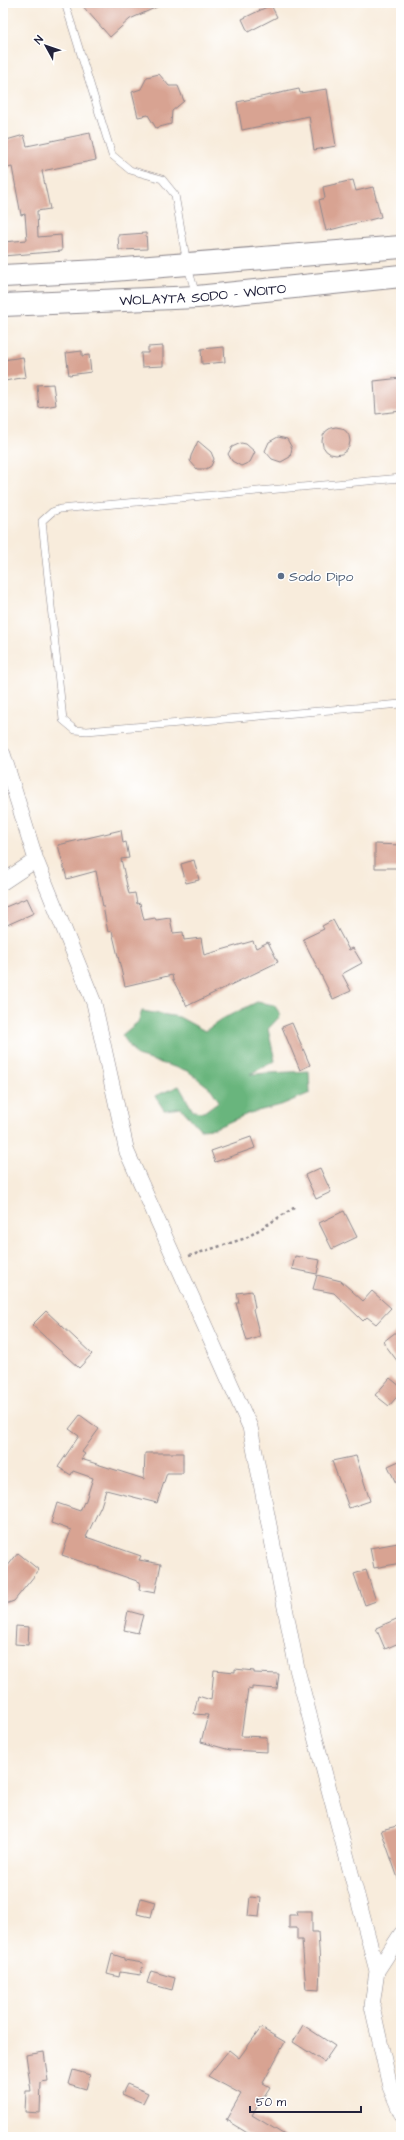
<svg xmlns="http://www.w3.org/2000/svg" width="404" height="2140" font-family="'Architects Daughter',sans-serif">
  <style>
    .forest { fill: #69b57d; stroke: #466c5c }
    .building { fill: #d8a392 }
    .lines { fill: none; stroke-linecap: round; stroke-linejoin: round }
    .service-casing { stroke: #8d878c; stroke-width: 8 }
    .minor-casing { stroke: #8d878c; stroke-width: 16 }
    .trunk-casing { stroke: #8d878c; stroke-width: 24 }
    .path { stroke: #8d878c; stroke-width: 2.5; stroke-dasharray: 3 3; stroke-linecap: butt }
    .service { stroke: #fff; stroke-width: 7 }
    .minor { stroke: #fff; stroke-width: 15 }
    .trunk { stroke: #fff; stroke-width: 22 }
    .service-dot { fill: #5c6f8a; stroke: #fff; stroke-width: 1.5 }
    .labels { text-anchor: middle; stroke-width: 3; stroke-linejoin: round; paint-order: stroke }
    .street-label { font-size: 14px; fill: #22223b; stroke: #fff }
    .service-label { font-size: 14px; fill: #4e5e75; stroke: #fff; text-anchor: start }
  </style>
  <rect width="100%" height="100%" fill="#fff"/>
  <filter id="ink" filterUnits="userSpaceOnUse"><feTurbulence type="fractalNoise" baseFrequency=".025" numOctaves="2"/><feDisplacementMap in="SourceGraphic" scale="8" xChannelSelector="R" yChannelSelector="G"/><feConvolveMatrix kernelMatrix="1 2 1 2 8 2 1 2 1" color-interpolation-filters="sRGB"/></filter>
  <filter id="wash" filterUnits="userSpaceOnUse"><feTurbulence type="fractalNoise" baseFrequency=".012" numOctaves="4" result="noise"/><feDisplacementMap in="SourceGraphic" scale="16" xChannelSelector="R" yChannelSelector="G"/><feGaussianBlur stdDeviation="0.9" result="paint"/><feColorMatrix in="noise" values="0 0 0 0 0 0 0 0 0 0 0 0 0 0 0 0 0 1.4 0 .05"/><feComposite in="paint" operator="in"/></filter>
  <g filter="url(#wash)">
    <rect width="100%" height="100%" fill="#f8ecdc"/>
    <path class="forest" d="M257,1002L274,1005L281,1015L268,1029L275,1061L250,1074L309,1071L310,1093L281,1105L250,1113L215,1128L200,1129L181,1108L164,1110L155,1096L179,1086L193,1111L204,1112L219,1101L211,1089L188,1071L137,1056L122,1035L138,1022L142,1011L179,1017L205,1031L224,1018Z"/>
    <g id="blocks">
      <path class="building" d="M80,3H166L130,19L110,37Z
        M271,5L277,17L248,32L242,19Z
        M159,74L169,86H178L184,101L172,111L171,124L156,128L148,115L138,117L132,92L141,89L147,77Z
        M299,89L300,93L327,89L336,146L314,150L309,116L242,130L237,102Z
        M90,133L96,160L42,171L50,209L37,211L38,237L61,235L62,251L3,256V242L27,240L25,214L21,215L12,167L3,169V141L24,135L27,146Z
        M353,180L356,191L373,187L381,217L326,231L319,200L325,198L323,187Z
        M146,233L147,249L119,250L118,235Z
        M163,346V366L142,367L141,353H148V347Z
        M224,347L225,362L202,364L201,349Z
        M82,351V356L89,355L91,372L69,375L66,353Z
        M23,357L26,377L5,381L3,360Z
        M401,378V411L376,414L374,381Z
        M53,384L56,405L39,408L37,385Z
        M322 441a14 14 0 1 1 28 0a14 14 0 1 1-28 0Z
        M278,437L287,439L292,448L290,457L281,462L272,459L265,451L269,442Z
        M198,441L211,452L214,459L211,466L206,469H197L190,461L191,456Z
        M241,443L246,444L255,452L250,462L241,466L232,461L228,454L232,447Z
        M121,830L123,843L126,842L129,858L121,859L129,894L135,893L137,904L140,903L144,920L155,918L156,920L170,918L173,933L183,932L184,940L201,938L204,955L253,941L256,948L268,942L278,962L187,1006L173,980L172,975L125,986L112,931L108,932L96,871L67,879L58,845Z
        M375,844L401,845V868H375Z
        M194,860L199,880L186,883L181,864Z
        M27,898L34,913L7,925L3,915V908Z
        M333,920L349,950L353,948L362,963L342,974L351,991L333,999L303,939L324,929L322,926Z
        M292,1023L310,1065L300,1070L282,1027Z
        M251,1137L255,1148L215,1162L211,1151Z
        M320,1168L331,1192L316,1199L305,1175Z
        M344,1211L357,1237L332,1249L319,1223Z
        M295,1256L320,1260L317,1274L292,1269Z
        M317,1275L341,1281L363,1301L372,1291L391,1308L376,1324L367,1317L363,1321L334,1293L313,1289Z
        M252,1291L255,1308L253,1309L260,1337L247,1341L236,1303H239L237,1293Z
        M46,1311L92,1354L79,1368L32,1325Z
        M401,1328V1366L383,1342Z
        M390,1378L401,1387V1392L389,1406L375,1395Z
        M80,1415L99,1429L82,1452L85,1454L81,1459L144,1479L145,1453H183V1473H167L157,1503L106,1490L101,1506L86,1537L141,1556L139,1560L161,1564L155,1593L139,1590L140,1582L62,1555L71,1530L51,1523L57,1503L80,1511L84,1502L85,1503L93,1478L73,1471L71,1475L58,1467L79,1436L69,1429Z
        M356,1456L370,1501L349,1508L332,1461Z
        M401,1460V1494L388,1466Z
        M398,1543L401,1563L374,1568L370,1548Z
        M18,1553L39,1570L14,1601L3,1605V1572Z
        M366,1570L376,1601L365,1605L354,1574Z
        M128,1611L143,1615L138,1633L124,1630Z
        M401,1617V1642L385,1649L376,1628Z
        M16,1626L29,1627L28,1645L15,1644Z
        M235,1669L254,1671V1673L279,1674L277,1689L252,1687V1690L248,1689L241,1736L267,1737V1752L230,1750L201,1742L208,1715L194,1714L198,1696L211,1700L214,1670L235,1672Z
        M401,1825V1884H400L381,1830Z
        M250,1897L261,1898L259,1917L248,1916Z
        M141,1898L155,1902L151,1917L137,1914Z
        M296,1911H312V1932H318L320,1966L319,1990L306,1989L302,1940H297V1928H289V1915H297Z
        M112,1954L124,1958V1960L143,1963L141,1975L120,1972L119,1977L107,1974Z
        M151,1971L175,1978L172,1990L147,1983Z
        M303,2025L335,2046L324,2062L293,2042Z
        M261,2028L285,2042L263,2083L270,2087L252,2115L288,2137H254L226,2120L241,2094L208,2076L229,2050L239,2058Z
        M44,2052L48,2081L41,2082L40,2113L25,2112L26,2091H31L26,2055Z
        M73,2070L90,2075L86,2089L69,2084Z
        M127,2084L148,2093L143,2103L122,2094Z"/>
    </g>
  </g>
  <g filter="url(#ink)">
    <use href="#blocks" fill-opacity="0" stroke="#8d878c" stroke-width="1"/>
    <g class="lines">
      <defs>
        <path id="service" d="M65,3L112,155L130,170L162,179L175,195L187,264L196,295
          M401,478L60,509L52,512L42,521L63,720L75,730L87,731L401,704"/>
        <path id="minor" d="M3,754L36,860L94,1003L127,1152L250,1427L297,1669L377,1971L372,2006L390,2087L401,2113
          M3,882L36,860
          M377,1971L401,1934"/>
        <g id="trunk">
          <path d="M3,276L100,271L401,247"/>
          <path id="s1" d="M3,305L197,297L401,276"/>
        </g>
      </defs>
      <use href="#service" class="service-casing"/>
      <use href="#minor" class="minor-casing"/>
      <use href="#trunk" class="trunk-casing"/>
      <path class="path" d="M189,1256L246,1238L297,1206"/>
      <use href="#service" class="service"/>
      <use href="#minor" class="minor"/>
      <use href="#trunk" class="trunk"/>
    </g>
  </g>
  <circle class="service-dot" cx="281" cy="576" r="4"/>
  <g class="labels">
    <g class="street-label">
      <text dy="5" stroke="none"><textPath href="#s1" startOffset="200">WOLAYTA SODO - WOITO</textPath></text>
    </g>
    <g class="service-label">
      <text x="289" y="581">Sodo Dipo</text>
    </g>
  </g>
  <rect width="404" height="2140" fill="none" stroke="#fff" stroke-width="16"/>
  <g transform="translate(46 46) rotate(310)" stroke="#ffffff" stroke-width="3" paint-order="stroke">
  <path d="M0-3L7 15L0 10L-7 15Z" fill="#22223b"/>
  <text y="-6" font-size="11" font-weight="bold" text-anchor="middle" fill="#22223b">N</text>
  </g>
  <path d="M250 2106v6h111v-6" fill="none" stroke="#22223b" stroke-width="2"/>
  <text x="256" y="2106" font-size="12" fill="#22223b" stroke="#ffffff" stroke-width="3" paint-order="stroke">50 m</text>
</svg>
